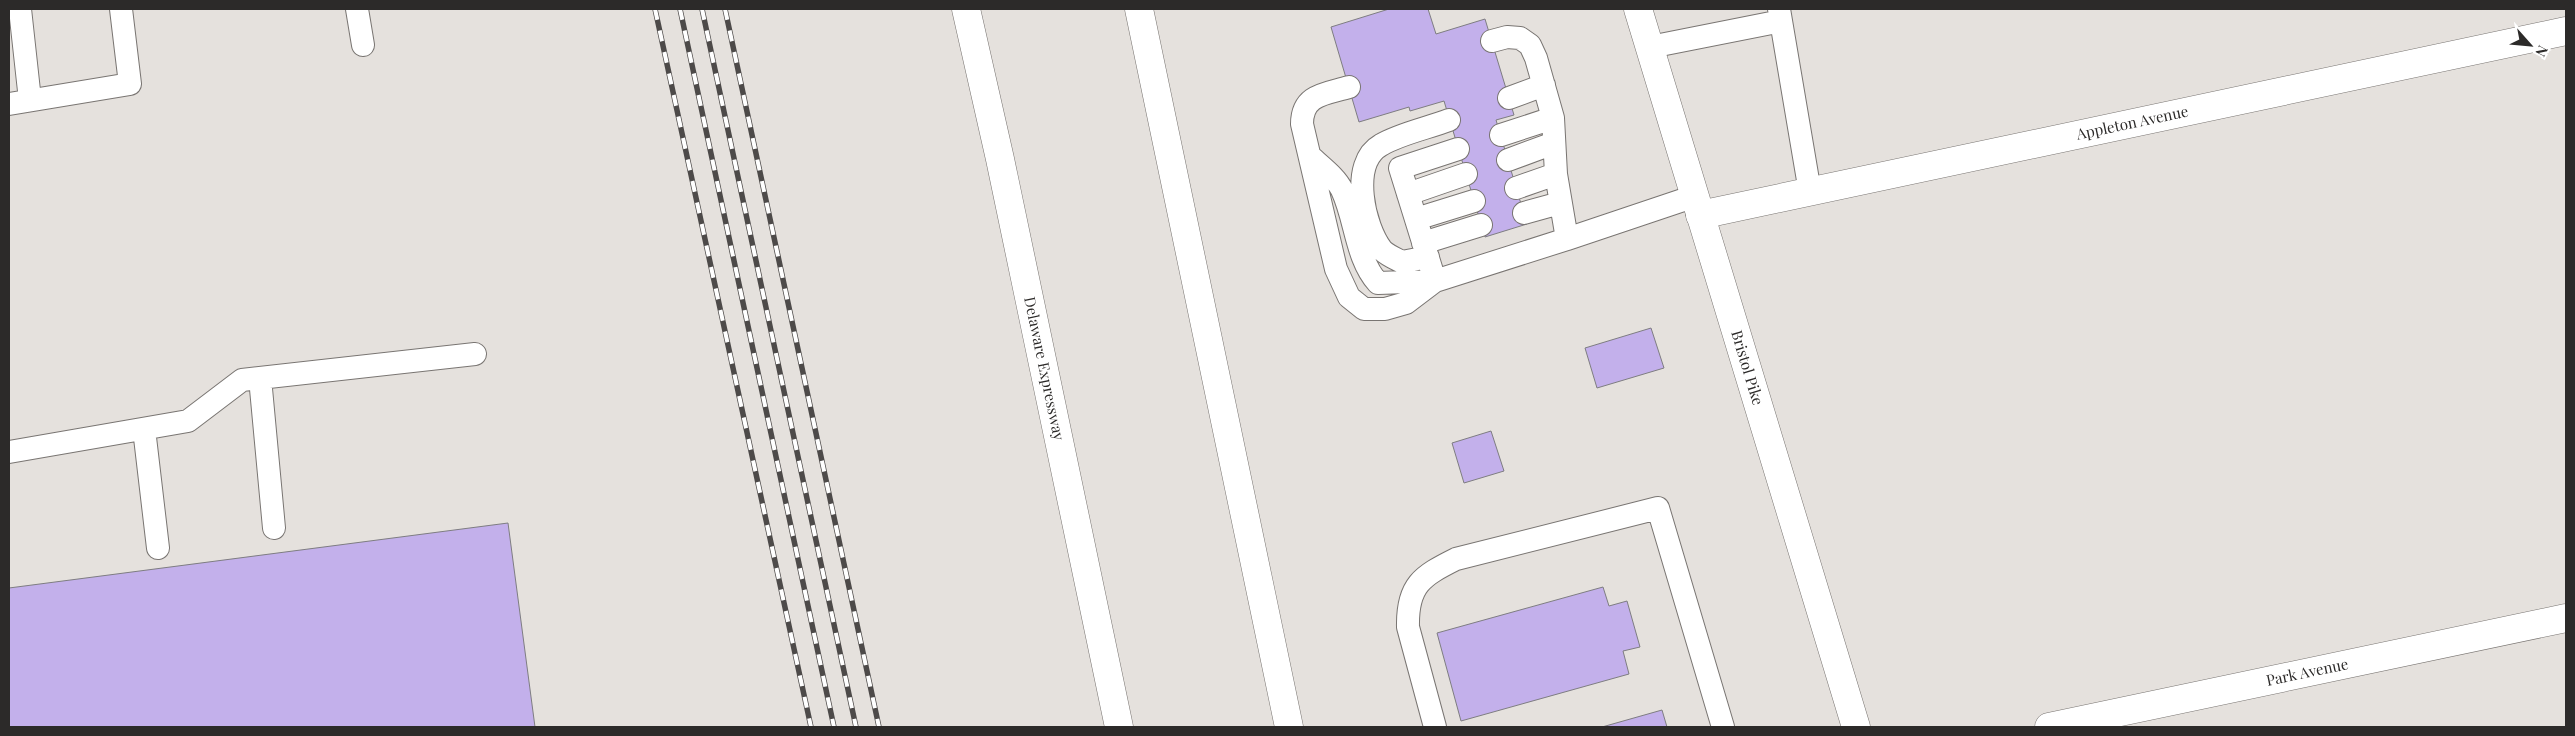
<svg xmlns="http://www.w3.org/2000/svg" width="2575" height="736" font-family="'Playfair Display',serif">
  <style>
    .building { fill: #c3b0eb; stroke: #7e7d81 }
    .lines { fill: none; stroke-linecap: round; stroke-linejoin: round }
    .lane-casing { stroke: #797572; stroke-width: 24 }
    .street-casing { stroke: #797572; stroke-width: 29 }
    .secondary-casing { stroke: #797572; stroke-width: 29 }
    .primary-casing { stroke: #797572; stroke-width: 29 }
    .highway-casing { stroke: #797572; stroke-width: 29 }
    .lane { stroke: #fff; stroke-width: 22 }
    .street { stroke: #fff; stroke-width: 28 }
    .secondary { stroke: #fff; stroke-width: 28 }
    .primary { stroke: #fff; stroke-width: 28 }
    .highway { stroke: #fff; stroke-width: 28 }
    .rail-casing { stroke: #4d4a49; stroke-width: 5.5 }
    .rail { stroke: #fff; stroke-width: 4; stroke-dasharray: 11; stroke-linecap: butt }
    .labels { text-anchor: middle; stroke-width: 4; stroke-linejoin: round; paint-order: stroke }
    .street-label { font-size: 15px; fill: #2c2a29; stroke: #fff }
  </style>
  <rect width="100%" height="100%" fill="#e5e1dd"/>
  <path class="building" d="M1389,9H1428L1436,34L1485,19L1514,115L1496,120L1527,224L1485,237L1444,101L1410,111L1409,107L1359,122L1331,27Z
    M1651,328L1664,368L1597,388L1585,348Z
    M1491,431L1504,471L1464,483L1452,443Z
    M508,523L535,727H9V588Z
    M1603,587L1609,606L1627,601L1640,647L1623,651L1629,674L1461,721L1437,633Z
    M1662,710L1667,727H1602Z"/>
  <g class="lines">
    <defs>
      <path id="lane" d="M20,9L30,100
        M357,9L363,45
        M1779,9L1810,192
        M1492,41L1507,37L1520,38L1530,45L1536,58L1553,118L1556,174L1567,239L1695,196
        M1650,47L1781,21
        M1349,87C1326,94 1302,94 1302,124L1336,269L1349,297L1364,309H1385L1406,303L1435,281
        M1509,98L1544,85
        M9,104L130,84L121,9
        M1501,135L1553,118
        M1310,156C1320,166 1336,177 1342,190C1356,220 1356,259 1378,283L1435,281L1567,239
        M1508,160L1554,143
        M1516,188L1556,174
        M1408,194L1466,174
        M1524,213L1560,203
        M1416,219L1474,201
        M1423,243L1481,225
        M1428,257L1402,262C1396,259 1387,255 1382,250C1364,227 1349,163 1381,145C1399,134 1428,128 1449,120
        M1432,271L1400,168L1458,149
        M260,378L274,528
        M144,429L158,548
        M9,452L188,421L242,380L475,354
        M1435,727L1408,627C1407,585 1422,576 1456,559L1658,508L1723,727"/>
      <g id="street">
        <path id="s1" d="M1700,215L2566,31"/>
      </g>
      <g id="secondary">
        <path id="s2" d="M2049,727L2566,618"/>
      </g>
      <g id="primary">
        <path id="s3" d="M1638,9L1856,727"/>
      </g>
      <g id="highway">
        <path id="s4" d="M966,9L1000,159L1119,727"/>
        <path d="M1139,9L1289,727"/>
      </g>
    </defs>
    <use href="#lane" class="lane-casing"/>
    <use href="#street" class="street-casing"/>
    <use href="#secondary" class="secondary-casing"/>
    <use href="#primary" class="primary-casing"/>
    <use href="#highway" class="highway-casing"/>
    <use href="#lane" class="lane"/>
    <use href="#street" class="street"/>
    <use href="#secondary" class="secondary"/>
    <use href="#primary" class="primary"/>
    <use href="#highway" class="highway"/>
    <defs>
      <path id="rail" d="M655,9L811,727
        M680,9L834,727
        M702,9L856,727
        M725,9L879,727"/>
    </defs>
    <use href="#rail" class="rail-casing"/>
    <use href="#rail" class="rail"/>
  </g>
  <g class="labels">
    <g class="street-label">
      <text dy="5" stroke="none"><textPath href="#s1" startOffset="442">Appleton Avenue</textPath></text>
      <text dy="5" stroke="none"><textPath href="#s4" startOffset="368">Delaware Expressway</textPath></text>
      <text dy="5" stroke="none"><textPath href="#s3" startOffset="375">Bristol Pike</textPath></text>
      <text dy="5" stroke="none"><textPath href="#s2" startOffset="264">Park Avenue</textPath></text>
    </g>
  </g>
  <rect width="2575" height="736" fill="none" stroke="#2c2a29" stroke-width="20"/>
  <g transform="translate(2530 45) rotate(117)" stroke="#ffffff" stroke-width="4" paint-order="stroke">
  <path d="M0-4L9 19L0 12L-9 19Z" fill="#2c2a29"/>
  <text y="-8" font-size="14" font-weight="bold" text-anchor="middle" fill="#2c2a29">N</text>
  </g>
</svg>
